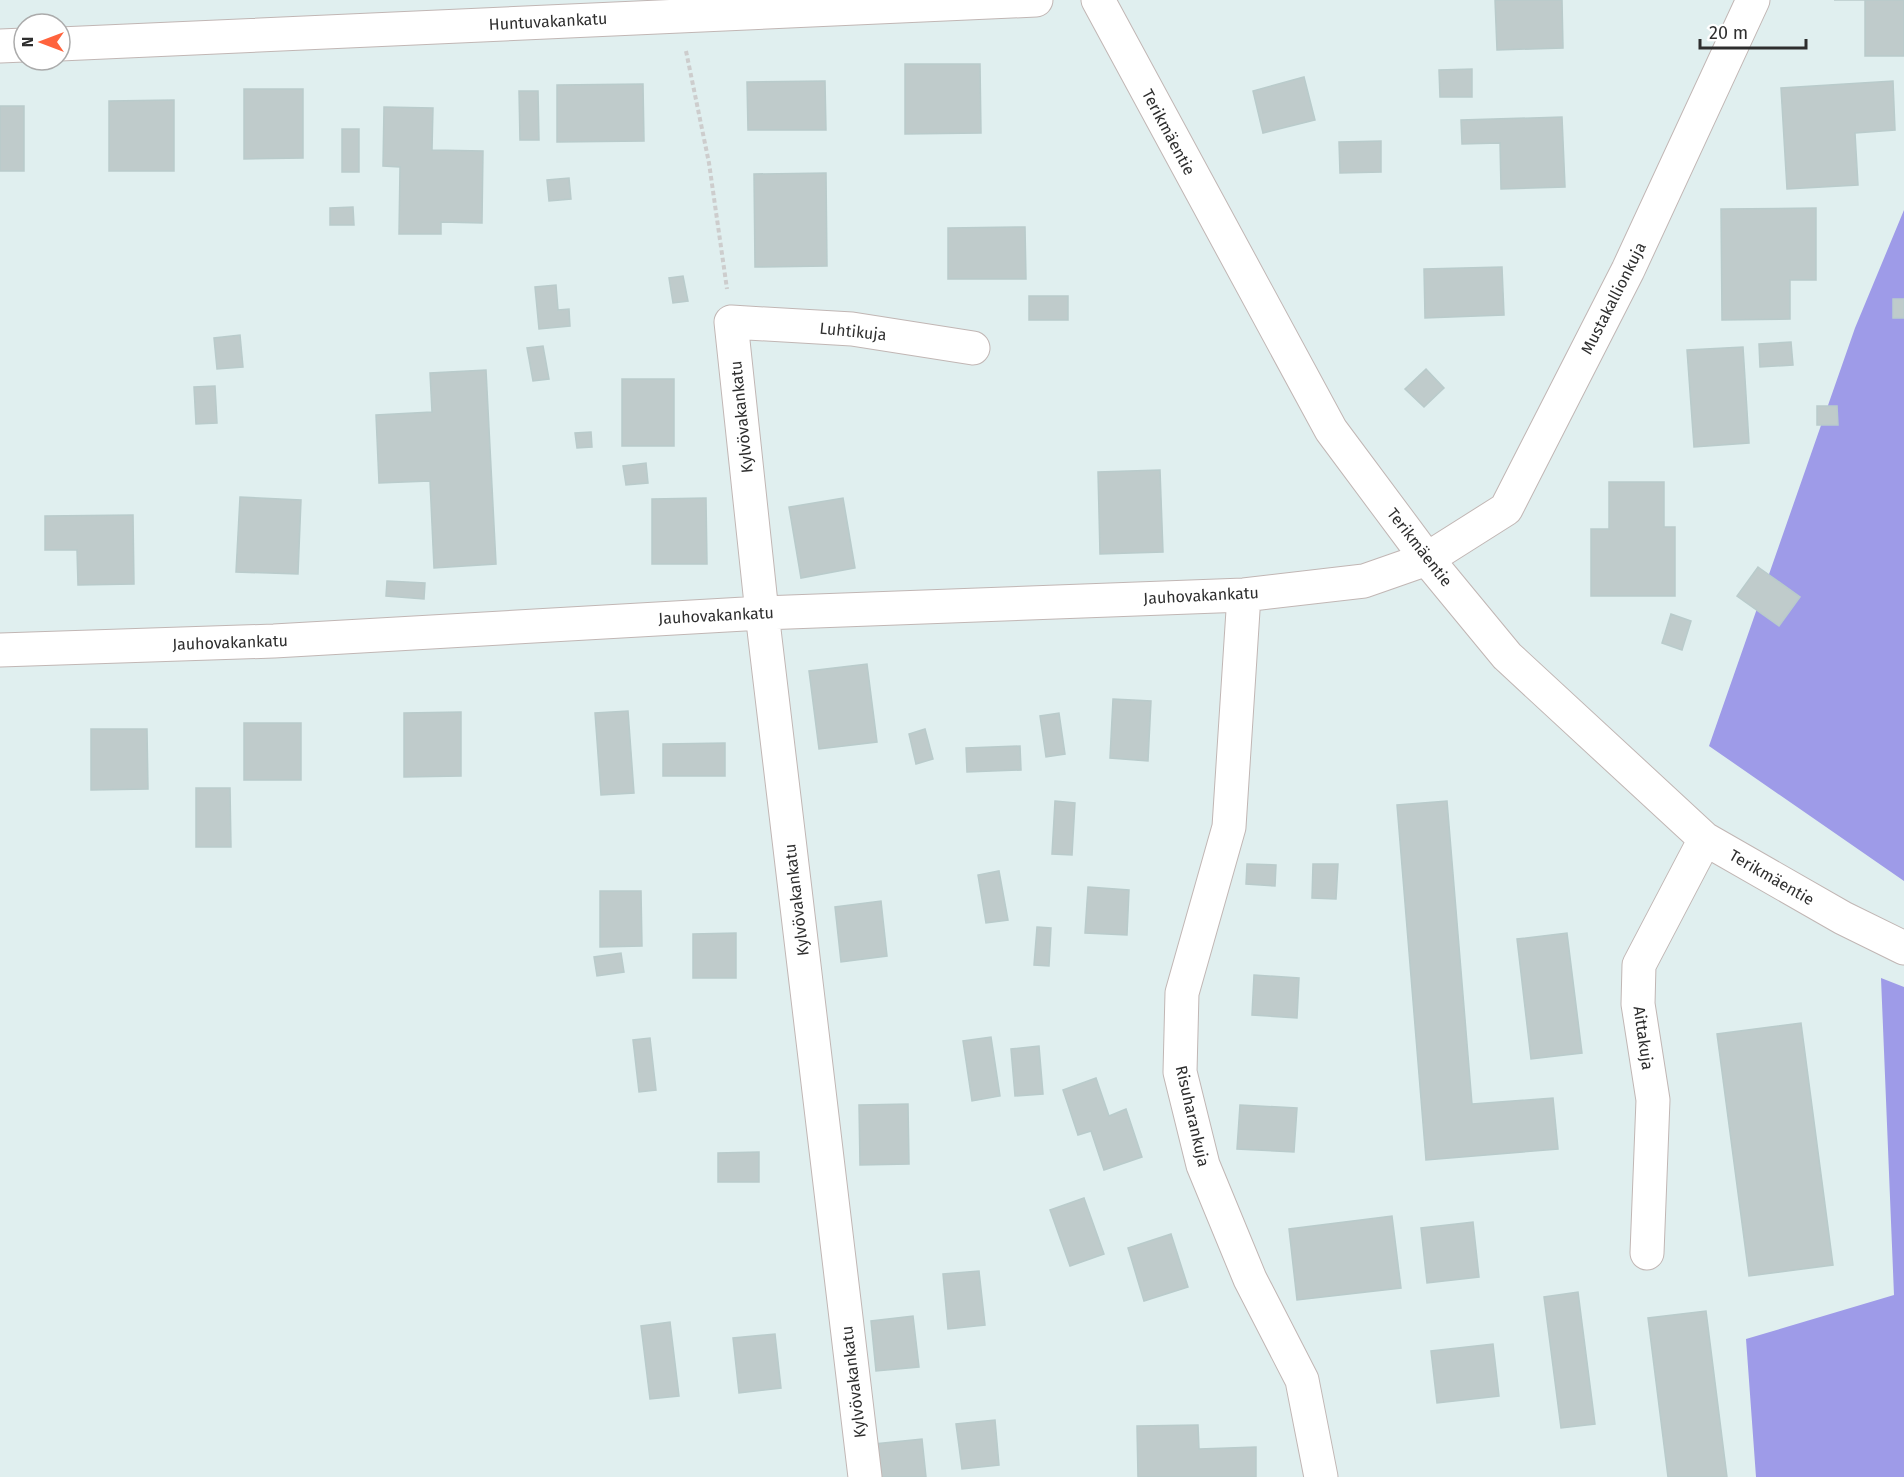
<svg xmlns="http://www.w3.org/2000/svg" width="1904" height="1477" font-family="'Fira Sans',sans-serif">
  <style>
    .green { fill: #9e9be8 }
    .building { fill: #bfcbcb; stroke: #b9cbcb; stroke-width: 1.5 }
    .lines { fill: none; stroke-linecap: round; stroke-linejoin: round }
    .minor-casing { stroke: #c1b6b4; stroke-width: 35 }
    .path { stroke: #cdcdcd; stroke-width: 4; stroke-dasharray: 4.5 3; stroke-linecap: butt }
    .minor { stroke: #fff; stroke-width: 33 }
    .labels { text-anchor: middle; stroke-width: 4.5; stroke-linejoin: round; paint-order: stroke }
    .street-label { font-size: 16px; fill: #2e2e2e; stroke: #fff }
  </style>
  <rect width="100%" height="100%" fill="#e0efef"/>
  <path class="green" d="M1904,210V881L1709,746L1855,328Z
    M1881,978L1904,987V1477H1756L1746,1339L1894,1295Z"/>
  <path class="building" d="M1495,0H1562L1563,48L1497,50Z
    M1834,0H1904V56H1865V0Z
    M905,64H980L981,133L905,134Z
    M1472,69V97H1440L1439,70Z
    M1304,77L1315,120L1263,133L1253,91Z
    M825,81L826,130H748L747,82Z
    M1893,81L1895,130L1855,133L1858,185L1787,189L1781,88Z
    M643,84L644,141L557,142V85Z
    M244,89H303V158L244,159Z
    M519,91H538L539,140H520Z
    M174,100V171H109V101Z
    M0,106H24V171H0Z
    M384,107L433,108L432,150L483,151L482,223L441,222V234H399L400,167L383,166Z
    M1562,117L1565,187L1501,189L1500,143L1462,144L1461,120Z
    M342,129H359V172H342Z
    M1381,141V172L1340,173L1339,142Z
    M826,173L827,266L755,267L754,174Z
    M569,178L571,199L549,201L547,180Z
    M353,207L354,225H330V208Z
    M1816,208V280H1790V319L1722,320L1721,209Z
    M1025,227L1026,279H948V228Z
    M1502,267L1504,315L1425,318L1424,269Z
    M683,276L688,301L673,303L669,278Z
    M556,285L558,310L569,309L570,326L539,329L535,287Z
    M1029,296H1068V320H1029Z
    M1893,299H1904V318H1893Z
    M240,335L243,367L217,369L214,338Z
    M1791,342L1793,365L1760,367L1759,344Z
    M543,346L549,379L533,381L527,348Z
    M1743,347L1749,443L1694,447L1687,350Z
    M1426,369L1444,388L1424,407L1405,389Z
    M486,370L496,564L434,568L430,481L379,483L376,415L432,412L430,373Z
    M622,379H674V446H622Z
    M215,386L217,423L196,424L194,387Z
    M1817,406H1837L1838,425H1817Z
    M591,432L592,447L577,448L575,433Z
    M646,463L648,483L626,485L623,466Z
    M1160,470L1163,552L1100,554L1098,472Z
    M1609,482H1664V527H1675V596H1591V529H1609Z
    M240,497L301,500L298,574L236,572Z
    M706,498L707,564H652V499Z
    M843,498L855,568L801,578L789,507Z
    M133,515L134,584L78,585L77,550H45V516Z
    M1758,567L1800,597L1779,626L1737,596Z
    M387,581L425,583L424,599L386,596Z
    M1671,614L1691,621L1682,650L1662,643Z
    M867,664L877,742L819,749L809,671Z
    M1113,699L1151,701L1148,761L1110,758Z
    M628,711L634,793L601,795L595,713Z
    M461,712V776L404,777V713Z
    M1059,713L1065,754L1046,757L1040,716Z
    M244,723H301V780H244Z
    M91,729H147L148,789L91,790Z
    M925,729L933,759L916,764L909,734Z
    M725,743V776H663V744Z
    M1020,746L1021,770L967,772L966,748Z
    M196,788H230L231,847H196Z
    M1055,801L1075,803L1072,855L1052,854Z
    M1447,801L1472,1104L1553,1098L1558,1149L1426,1160L1397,805Z
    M1247,864L1276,865L1275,886L1246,884Z
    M1313,864H1338L1336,899L1312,898Z
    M999,871L1008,920L986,923L978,875Z
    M1088,887L1129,890L1127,935L1085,933Z
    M600,891H641L642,946L600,947Z
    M881,901L887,956L841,962L835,907Z
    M1037,927L1051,928L1049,966L1034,965Z
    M736,933V978H693V934Z
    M1567,933L1582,1053L1531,1059L1517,939Z
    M621,953L624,972L597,976L594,957Z
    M1254,975L1299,978L1297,1018L1252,1015Z
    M1801,1023L1833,1265L1749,1276L1717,1034Z
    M991,1037L1000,1096L972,1101L963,1041Z
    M650,1038L656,1090L639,1092L633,1040Z
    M1039,1046L1043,1094L1015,1096L1011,1049Z
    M1096,1078L1109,1116L1126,1109L1142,1157L1104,1170L1091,1131L1078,1135L1063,1090Z
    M908,1104L909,1164L860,1165L859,1105Z
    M1240,1105L1297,1108L1294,1152L1237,1149Z
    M759,1152V1182H718V1153Z
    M1084,1198L1104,1254L1070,1266L1050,1210Z
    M1392,1216L1401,1288L1297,1300L1289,1229Z
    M1473,1222L1479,1277L1427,1283L1421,1228Z
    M1171,1234L1188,1287L1144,1301L1128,1248Z
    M979,1271L985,1325L948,1329L943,1274Z
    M1578,1292L1595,1424L1561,1428L1544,1297Z
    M1706,1311L1727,1477H1668L1648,1318Z
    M913,1316L919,1367L876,1371L871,1321Z
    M670,1322L679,1396L650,1399L641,1326Z
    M775,1334L781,1388L739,1393L733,1338Z
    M1493,1344L1499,1396L1437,1403L1431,1351Z
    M995,1420L999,1465L962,1469L956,1424Z
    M1198,1425L1199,1449L1256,1447V1477H1138L1137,1426Z
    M922,1439L926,1477H877L874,1444Z"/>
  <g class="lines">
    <defs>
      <path id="minor" d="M1098,0L1331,430L1427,559L1507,656L1705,839L1843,918L1904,948
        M60,44L1036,0
        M0,46L24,45
        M1244,595L1229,827L1182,993L1180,1072L1203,1165L1250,1279L1302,1380L1321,1477
        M0,650L274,641L762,613L1244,595L1364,581L1427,559L1506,509L1628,270L1753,0
        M1647,1253L1653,1100L1638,1004L1639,965L1705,839
        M865,1477L762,613L731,322L852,329L973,348"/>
    </defs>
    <use href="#minor" class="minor-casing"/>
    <path class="path" d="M686,51L709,163L727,289"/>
    <use href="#minor" class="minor"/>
  </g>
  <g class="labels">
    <g class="street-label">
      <text transform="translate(548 21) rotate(-3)" y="6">Huntuvakankatu</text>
      <text transform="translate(1169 132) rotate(62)" y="6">Terikmäentie</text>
      <text transform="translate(1613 298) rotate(-63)" y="6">Mustakallionkuja</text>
      <text transform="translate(853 331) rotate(6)" y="6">Luhtikuja</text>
      <text transform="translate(741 417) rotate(-96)" y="6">Kylvövakankatu</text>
      <text transform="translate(1420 547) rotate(52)" y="6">Terikmäentie</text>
      <text transform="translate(1201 595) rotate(-3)" y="6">Jauhovakankatu</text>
      <text transform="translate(716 615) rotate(-3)" y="6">Jauhovakankatu</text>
      <text transform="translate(230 642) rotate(-2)" y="6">Jauhovakankatu</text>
      <text transform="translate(1772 877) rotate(30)" y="6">Terikmäentie</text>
      <text transform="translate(796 900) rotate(-97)" y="6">Kylvövakankatu</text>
      <text transform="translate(1644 1038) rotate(82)" y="6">Aittakuja</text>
      <text transform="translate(1193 1116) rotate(77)" y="6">Risuharankuja</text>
      <text transform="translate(853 1382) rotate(-97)" y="6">Kylvövakankatu</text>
    </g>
  </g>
  <g transform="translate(42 42) rotate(270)"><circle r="28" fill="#ffffff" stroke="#ababab" stroke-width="1.5"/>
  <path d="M0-4.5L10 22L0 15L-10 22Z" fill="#ff633d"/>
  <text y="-9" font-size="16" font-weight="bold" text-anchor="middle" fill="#2e2e2e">N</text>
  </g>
  <path d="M1700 39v9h106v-9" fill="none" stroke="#2e2e2e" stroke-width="3"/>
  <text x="1709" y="39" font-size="18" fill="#2e2e2e" stroke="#ffffff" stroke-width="4.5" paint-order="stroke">20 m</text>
</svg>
